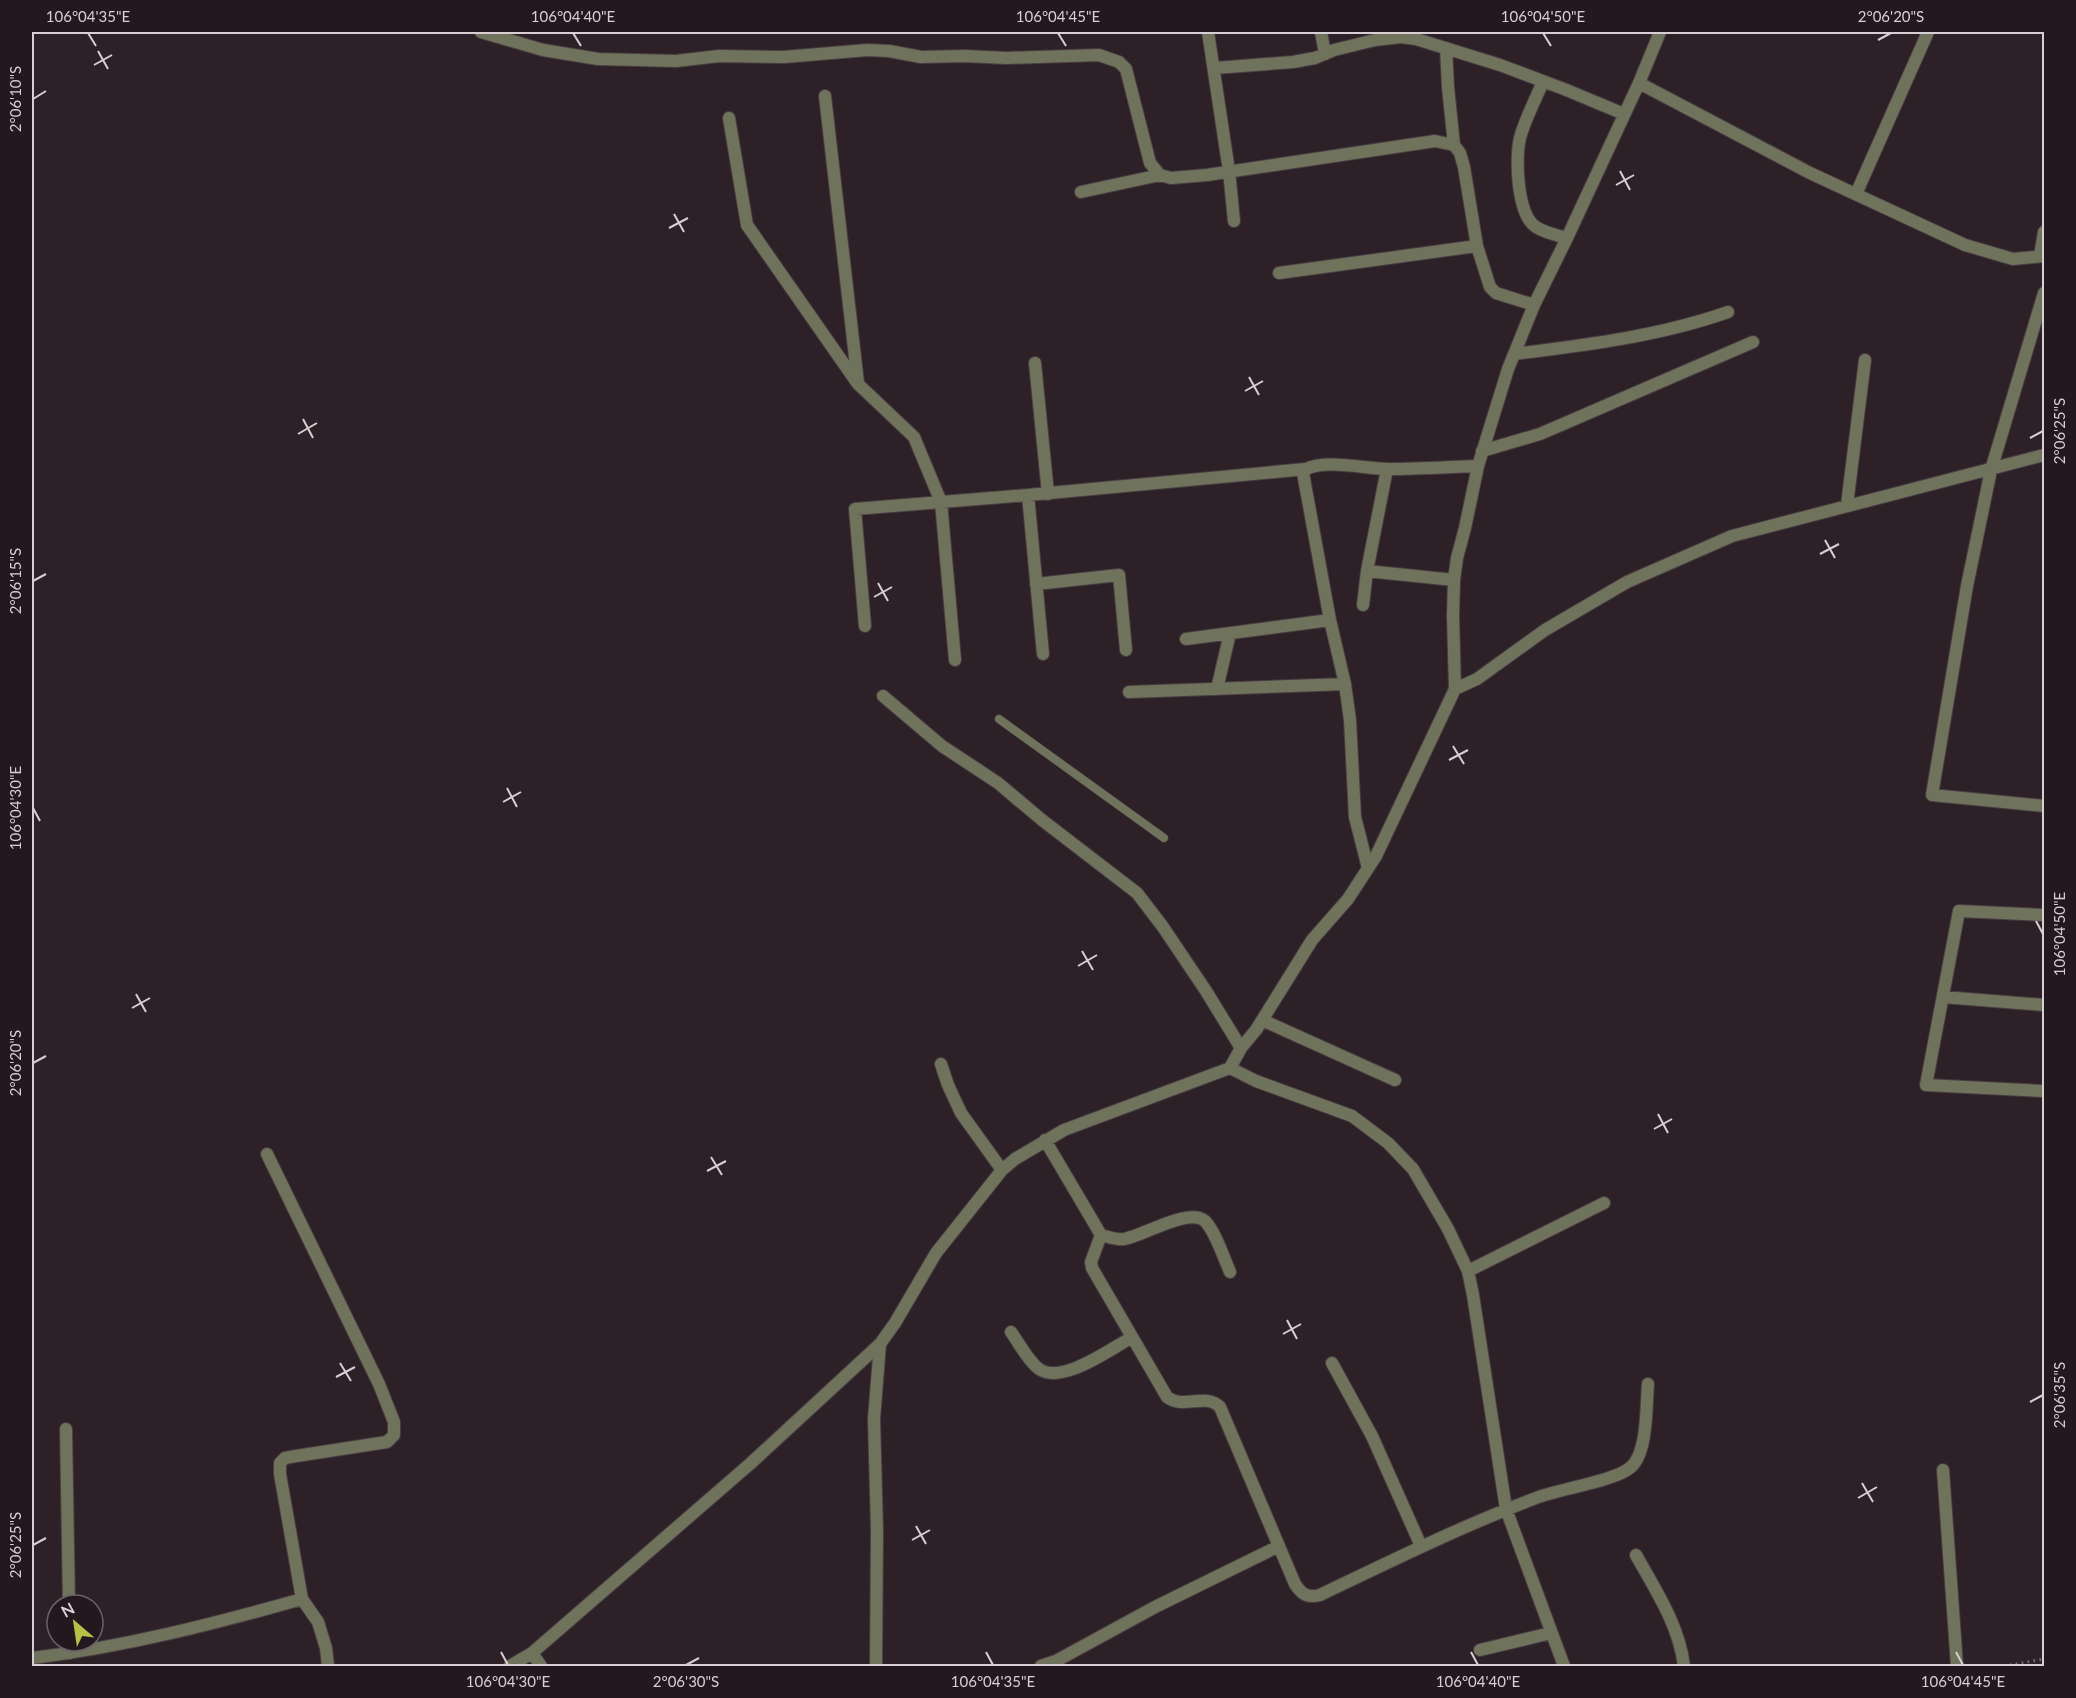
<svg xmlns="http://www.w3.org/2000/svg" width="2076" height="1698" font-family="Lato,sans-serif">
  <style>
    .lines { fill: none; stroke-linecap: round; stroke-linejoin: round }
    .service-casing { stroke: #483d43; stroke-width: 9 }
    .minor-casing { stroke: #483d43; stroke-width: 14 }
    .path { stroke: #7e7479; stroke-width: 3; stroke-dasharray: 1.5 4.5; stroke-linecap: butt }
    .service { stroke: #70735c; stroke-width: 8 }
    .minor { stroke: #70735c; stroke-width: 12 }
    .ticks { fill: none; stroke: #d7cfd3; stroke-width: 2 }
    .neatline { fill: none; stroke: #d7cfd3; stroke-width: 2 }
    .ticks-label { font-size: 15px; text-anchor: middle; fill: #d7cfd3 }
  </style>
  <rect width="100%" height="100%" fill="#2d2127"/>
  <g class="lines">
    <defs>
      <path id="service" d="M999,719L1164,838"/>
      <path id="minor" d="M481,32L543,50L598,59L676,61L719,56L784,57L867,50L889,51L921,57L965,56L1006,58L1099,55L1119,62L1126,69L1150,163L1160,175L1171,178L1207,175L1435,141L1454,145L1460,153L1464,167L1477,246L1490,287L1496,293L1534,305
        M1208,32L1229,171L1234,221
        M1321,32L1325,54
        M1446,48L1448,87L1454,145
        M1215,68L1293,62L1315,58L1334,50L1375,40L1401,37L1416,39L1500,65L1564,89L1624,114
        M1543,81C1536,99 1525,119 1520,138C1515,158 1517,215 1536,227C1545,233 1557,235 1567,238
        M1639,83L1810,173L1965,245L2013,259L2044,256
        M825,96L858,383
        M729,118L747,225L858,384L914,437L941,502L955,660
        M1081,192L1160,175
        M1856,194L1928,32
        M2040,256L2044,232
        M1279,273L1477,246
        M2044,293L1991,470L1967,586L1932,795L2044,806
        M1514,354C1586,345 1660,336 1728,312
        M1035,363L1048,494
        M1482,451L1540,434L1753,342
        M1028,495L1043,654
        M1847,505L1865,360
        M1367,571L1454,580
        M1036,584L1119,575L1126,650
        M1363,605L1367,571L1387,469
        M865,626L855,509L1028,495L1306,469
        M1186,639L1330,620
        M1217,689L1230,633
        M1455,689L1477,679L1545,630L1627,582L1732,536L2044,455
        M1129,692L1345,684
        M883,696L942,746L998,783L1042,820L1137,893L1163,927L1206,991L1241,1048
        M1368,868L1355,817L1350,720L1345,684L1330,620L1303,473L1306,469C1327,459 1366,469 1389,469C1418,469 1448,467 1478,466
        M2044,915L1959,911L1926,1085L2044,1091
        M1943,997L2044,1005
        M1262,1020L1395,1080
        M941,1064L948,1085L961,1113L1002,1170
        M1045,1140L1101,1235L1091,1262L1092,1268L1167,1397C1184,1410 1205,1392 1220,1407L1295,1584C1302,1595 1308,1598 1320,1595C1391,1561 1462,1526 1536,1498C1558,1489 1616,1481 1631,1467C1648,1452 1646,1405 1648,1384
        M267,1154L379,1384L394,1422V1435L387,1442L296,1456L285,1458L280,1463V1474L302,1599L318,1622L326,1648L328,1666
        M1101,1235C1109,1237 1115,1240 1124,1239C1143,1236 1189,1207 1205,1221C1215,1231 1224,1258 1230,1272
        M1468,1271L1604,1203
        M1011,1332C1019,1343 1028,1361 1039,1369C1062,1385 1110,1349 1131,1338
        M1332,1363L1372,1436L1421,1546
        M66,1429L69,1605
        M1943,1470L1957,1666
        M1636,1555C1656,1591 1679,1625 1684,1666
        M69,1641L70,1653
        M1480,1650L1551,1633
        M532,1653L541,1666
        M32,1658C124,1647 213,1624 302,1599
        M510,1666L532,1653L751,1463L880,1344L895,1323L936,1253L1002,1170L1015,1159L1064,1130L1230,1068
        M876,1666L877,1530L874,1419L880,1344
        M1041,1666L1056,1661L1155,1607L1279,1546
        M1564,1666L1506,1509L1473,1295L1468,1271L1448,1229L1413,1169L1388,1143L1352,1116L1256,1081L1230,1068L1241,1048L1256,1030L1312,940L1348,899L1376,856L1455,689L1453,616L1454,580L1457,558L1465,528L1478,466L1508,369L1534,305L1567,238L1639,83L1660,32"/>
    </defs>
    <use href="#service" class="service-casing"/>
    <use href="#minor" class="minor-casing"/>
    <path class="path" d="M2004,1666L2044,1659"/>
    <use href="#service" class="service"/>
    <use href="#minor" class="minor"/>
  </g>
  <path class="ticks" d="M88,33L96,46M573,33L581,46M1058,33L1066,46M1543,33L1551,46M1878,40L1891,33M98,51L108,69M94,65L112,55M33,99L46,91M1620,171L1630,190M1616,185L1634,175M674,214L684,232M669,228L688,218M1249,377L1259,395M1245,391L1263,381M303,419L313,438M298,434L317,423M2030,438L2043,431M1825,540L1835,558M1820,554L1839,544M33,581L46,574M878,583L888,601M874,597L892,587M1453,746L1464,764M1449,760L1468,750M507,788L517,807M503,802L521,792M33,808L40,821M2036,921L2043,934M1082,951L1093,970M1078,966L1097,955M136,994L146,1012M132,1008L150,998M33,1063L46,1056M1658,1114L1668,1133M1654,1129L1672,1119M711,1157L722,1175M707,1171L726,1161M1287,1320L1297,1339M1283,1334L1301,1324M340,1363L351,1381M336,1377L355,1367M2030,1402L2043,1395M1862,1483L1873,1502M1858,1498L1877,1487M916,1526L926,1544M912,1540L930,1530M33,1545L46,1538M501,1652L508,1665M986,1652L993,1665M1471,1652L1478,1665M1956,1652L1963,1665M686,1665L699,1658"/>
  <rect width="2076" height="1698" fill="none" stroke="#23181e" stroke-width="66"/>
  <g transform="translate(75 1623) rotate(331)"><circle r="28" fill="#23181e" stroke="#6b6166" stroke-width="1.5"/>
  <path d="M0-4.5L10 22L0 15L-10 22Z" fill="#b7c148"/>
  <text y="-9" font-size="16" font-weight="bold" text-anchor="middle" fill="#d7cfd3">N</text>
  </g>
  <rect x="33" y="33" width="2010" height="1632" class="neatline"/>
  <g class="ticks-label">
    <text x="88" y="22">106°04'35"E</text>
    <text x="573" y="22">106°04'40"E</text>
    <text x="1058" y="22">106°04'45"E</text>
    <text x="1543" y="22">106°04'50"E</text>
    <text x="1891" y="22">2°06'20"S</text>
    <text transform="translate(16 99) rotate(-90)" y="5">2°06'10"S</text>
    <text transform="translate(2060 431) rotate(-90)" y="5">2°06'25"S</text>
    <text transform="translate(16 581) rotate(-90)" y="5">2°06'15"S</text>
    <text transform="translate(16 808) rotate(-90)" y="5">106°04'30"E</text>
    <text transform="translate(2060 934) rotate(-90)" y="5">106°04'50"E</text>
    <text transform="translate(16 1063) rotate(-90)" y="5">2°06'20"S</text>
    <text transform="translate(2060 1395) rotate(-90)" y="5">2°06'35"S</text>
    <text transform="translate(16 1545) rotate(-90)" y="5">2°06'25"S</text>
    <text x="508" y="1687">106°04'30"E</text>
    <text x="686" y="1687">2°06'30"S</text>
    <text x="993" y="1687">106°04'35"E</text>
    <text x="1478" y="1687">106°04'40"E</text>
    <text x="1963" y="1687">106°04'45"E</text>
  </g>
</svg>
